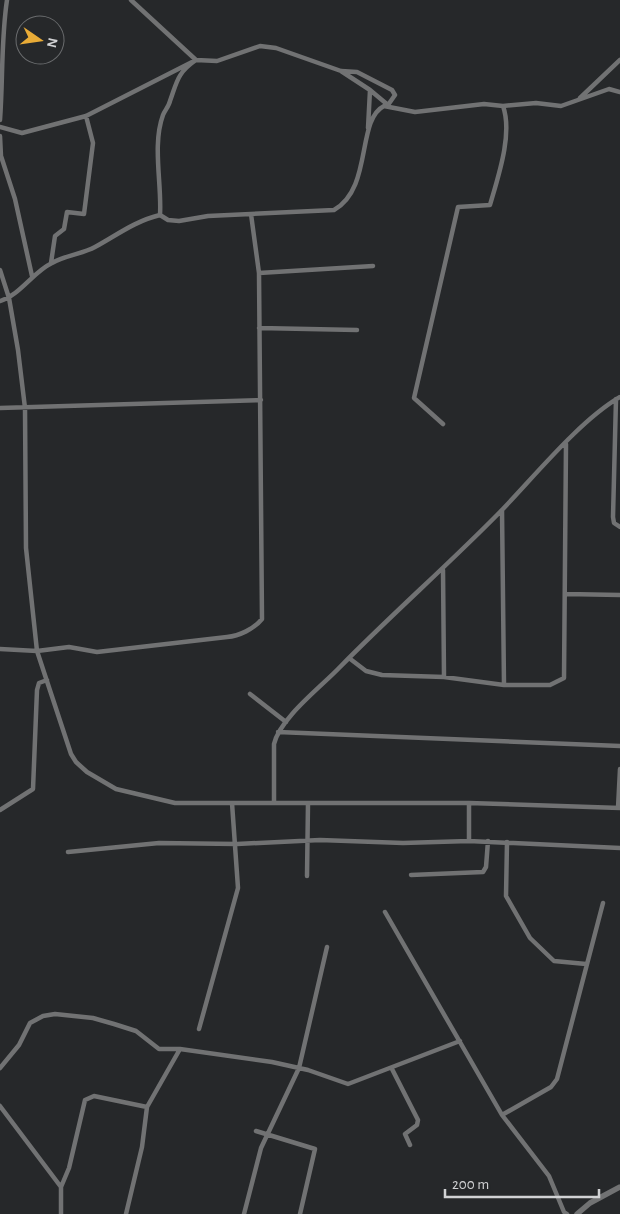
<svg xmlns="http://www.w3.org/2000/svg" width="620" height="1214" font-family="'Alegreya Sans',sans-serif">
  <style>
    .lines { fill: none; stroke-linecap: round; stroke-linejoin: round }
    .minor { stroke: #717273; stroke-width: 4.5 }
    .tertiary { stroke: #717273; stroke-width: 5.5 }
  </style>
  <rect width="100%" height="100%" fill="#26282a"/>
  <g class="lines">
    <path class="minor" d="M131,0L196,60C177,73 177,82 170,101C169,106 165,110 163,115C152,145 162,184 160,215
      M580,98L620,60
      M0,120C3,80 1,40 7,0
      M0,127L22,133L86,116L196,60L217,61L260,46L276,48L341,71L357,72L392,90L395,95L388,105L370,90L341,71
      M368,128L370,90
      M0,136L1,156L15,199L32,276
      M51,263L55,236L64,229L67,212L84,214L93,143L86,116
      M0,270L9,298L18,350L25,408L26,548L37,651L71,754L76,762L87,772L116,789L175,803H469L620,808
      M259,273L373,266
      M0,301C20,295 33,272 52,263C66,255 82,254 95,247C117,235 135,221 160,215L168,220L179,221L208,216L334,210C373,188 356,120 384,106L415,112L484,104L503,106L536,103L561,106L609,89L620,92
      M259,328L357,330
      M616,399L613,517L614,523L620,527
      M0,408L261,400
      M443,424L414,398L458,207L490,205C498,177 513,134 503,106
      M502,510L504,685
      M443,570L444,677
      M566,594L620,595
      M0,649L37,651L69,647L97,652L227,637C239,636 254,629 262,619L259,273L251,214
      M349,658L366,671L382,675L444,677L504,685H550L564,678L566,444
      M250,694L286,722
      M278,732L620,746
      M274,803V744C280,718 321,687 340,667C392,614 448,565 500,512C534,477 579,421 620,397
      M618,808L620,769
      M0,810L33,789L37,690L39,683L47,680
      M469,841V803
      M507,842L506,896L530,938L554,961L586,964
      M68,852L159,843L237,844L320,840L403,843L469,841L620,848
      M411,875L483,872L486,867L488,841
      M307,876L308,803
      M385,912L502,1115L549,1176L564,1212L567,1214
      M199,1029L238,888L232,803
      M0,1068L19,1045L30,1023L43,1016L55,1014L93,1018L114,1024L136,1031L159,1049H180L272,1062L308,1070L348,1084L460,1041
      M392,1069L418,1120L417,1125L405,1134L410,1145
      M0,1106L61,1187
      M502,1115L551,1087L557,1079L603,903
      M256,1131L315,1149L300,1214
      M61,1214V1187L69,1168L85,1100L94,1096L147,1107
      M126,1214L142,1147L147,1107L180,1049
      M244,1214L261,1148L299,1068L327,947"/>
    <path class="tertiary" d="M577,1214L590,1203L620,1187"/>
  </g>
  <g transform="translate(40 40) rotate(103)"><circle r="24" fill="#26282a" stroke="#6a6c6e"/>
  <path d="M0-4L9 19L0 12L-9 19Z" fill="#e8ab37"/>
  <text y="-8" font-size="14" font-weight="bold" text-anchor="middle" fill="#d1d2d4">N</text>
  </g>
  <path d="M445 1189v8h154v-8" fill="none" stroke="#d1d2d4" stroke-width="2.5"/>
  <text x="452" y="1189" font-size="15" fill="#d1d2d4" stroke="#26282a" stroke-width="4" paint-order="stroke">200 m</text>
</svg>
